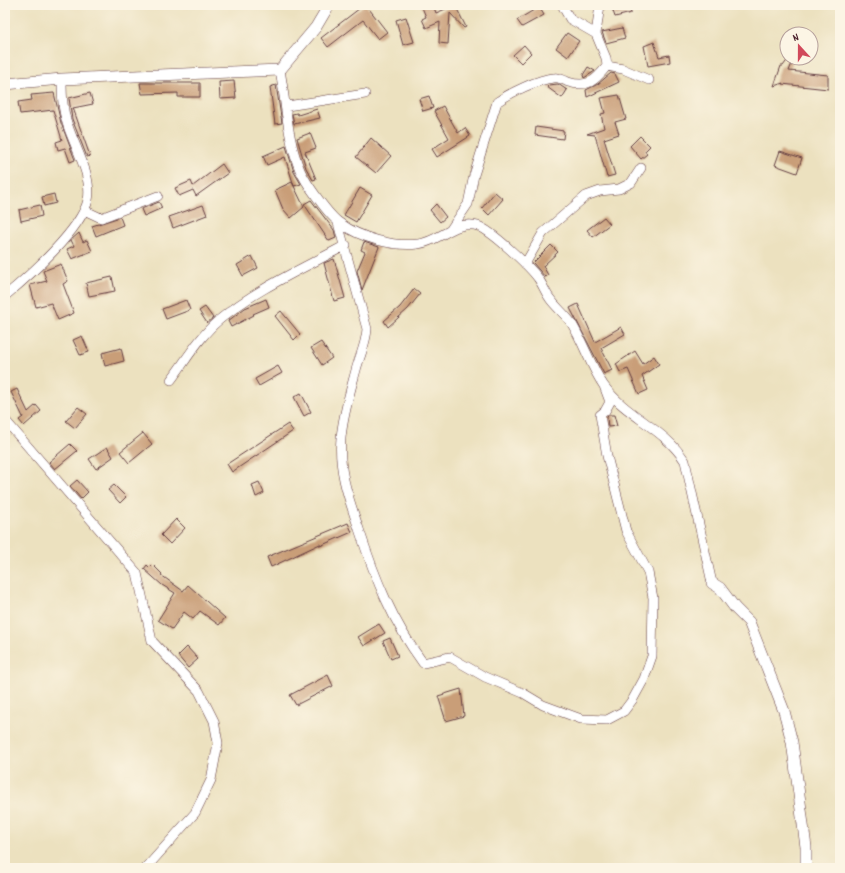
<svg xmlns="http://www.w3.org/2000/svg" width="845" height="873" font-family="Dekko,sans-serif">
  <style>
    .building { fill: #c99e78 }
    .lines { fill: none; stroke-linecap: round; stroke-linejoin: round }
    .minor-casing { stroke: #623c41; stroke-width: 10 }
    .tertiary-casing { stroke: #623c41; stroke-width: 12 }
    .minor { stroke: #fff; stroke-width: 9 }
    .tertiary { stroke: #fff; stroke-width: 11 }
  </style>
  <rect width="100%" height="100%" fill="#fcf5e5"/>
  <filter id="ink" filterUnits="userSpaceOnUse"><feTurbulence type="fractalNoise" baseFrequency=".025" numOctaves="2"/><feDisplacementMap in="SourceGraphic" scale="8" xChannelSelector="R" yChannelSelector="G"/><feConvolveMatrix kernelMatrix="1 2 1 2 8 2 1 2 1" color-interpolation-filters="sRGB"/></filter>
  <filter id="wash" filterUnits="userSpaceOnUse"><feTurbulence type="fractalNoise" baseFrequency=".012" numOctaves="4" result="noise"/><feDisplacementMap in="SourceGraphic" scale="16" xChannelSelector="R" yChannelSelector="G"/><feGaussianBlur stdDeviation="0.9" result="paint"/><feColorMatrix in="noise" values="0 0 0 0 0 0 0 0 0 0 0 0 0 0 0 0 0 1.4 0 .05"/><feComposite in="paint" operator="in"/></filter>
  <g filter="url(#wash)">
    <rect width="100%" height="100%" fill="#ece1bf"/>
    <g id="blocks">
      <path class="building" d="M364,5H366L387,32L378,39L363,20L328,47L321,38Z
        M421,5H433L436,13L455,5L466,27L464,28L450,13L448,44L439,43L440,22L426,28L422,19L426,17Z
        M625,5H629L631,13L615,17L612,8Z
        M539,7L544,15L522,27L517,20Z
        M406,17L414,42L403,45L396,20Z
        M622,28L625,38L606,43L602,32Z
        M567,33L579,41L568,57L556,48Z
        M654,42L659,57L669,55L670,62L648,66L644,46Z
        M524,45L531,53L521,63L513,55Z
        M789,58H794L789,71L828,75V89L782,84L783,83L774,86L781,66H783Z
        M588,67L595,71L584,78L583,75Z
        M611,73L615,74L619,82L587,97L586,90L598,84Z
        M234,81L236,98L220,99L219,82Z
        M140,83H200V97H178V93L142,94Z
        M558,84L567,90L562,98L547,87L549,85Z
        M276,85L282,123L275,124L270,87Z
        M54,93L61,123L75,160L70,162L65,148L58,150L56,142L62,140L53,110L20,114L18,102L32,100L31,95Z
        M90,93L93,104L73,108L90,156L87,157L72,119L69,98Z
        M619,95L626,119L615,122L619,134L604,139L615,175L607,177L595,135L587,134L604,128L601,114L605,113L601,98Z
        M429,96L433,108L423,111L419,99Z
        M443,106L458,133L465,128L470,136L437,157L432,149L449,138L434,111Z
        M317,109L320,118L294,124L292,114L297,113L298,115Z
        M536,127L564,131L563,139L535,135Z
        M310,133L316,148L305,152L316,179L313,180L306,168L297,138Z
        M640,136L650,146L645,151L647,154L641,159L630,146Z
        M371,138L391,156L376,173L356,157Z
        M286,146L294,172L301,184L294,186L285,157L267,165L263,156Z
        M780,151L802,158L797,173L775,165Z
        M222,164L228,173L196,196L193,190L179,196L175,188L191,181L193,186Z
        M292,182L304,207L291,218L283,209L275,190Z
        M360,188L372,195L356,222L344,215Z
        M495,192L503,199L489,215L482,208Z
        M54,194L56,203L44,206L42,197Z
        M311,200L334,230L336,238L329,241L304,204Z
        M159,202L162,208L144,216L141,209Z
        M436,204L446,217L440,222L430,210Z
        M40,205L42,216L21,221L19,210Z
        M203,205L207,215L173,228L169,217Z
        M120,217L123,225L96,236L92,226Z
        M604,217L610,224L593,237L587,230Z
        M79,233L83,242L87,240L92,251L72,259L67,249L74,246L71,240Z
        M364,242L379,247L362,290L357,271L365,252L361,250Z
        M551,245L558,252L543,266L548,275L545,277L533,263Z
        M252,256L258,268L243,276L237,265Z
        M334,259L345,298L334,301L324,263Z
        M61,264L68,281L63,284L74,313L58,320L51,303L36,307L30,285L47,281L43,271Z
        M112,277L115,291L89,296L86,283Z
        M414,289L420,294L408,309L388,327L384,321L400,307Z
        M266,299L269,307L253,314L254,315L231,327L228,321L245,308Z
        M186,300L190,310L166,319L162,309Z
        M578,304L595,342L621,327L625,334L601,348L612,370L604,374L570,308Z
        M205,307L213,318L207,323L199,311Z
        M281,311L300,334L294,340L275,316Z
        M82,336L89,352L80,355L73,340Z
        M321,342L332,358L322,365L311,348Z
        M121,348L124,361L105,366L102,353Z
        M635,351L643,364L654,356L659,364L642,376L648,390L639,394L628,369L620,372L616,364Z
        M278,366L282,373L259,386L255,379Z
        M17,389L28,412L36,405L41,411L24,426L19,420L23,417L11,392Z
        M301,393L311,412L304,416L294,397Z
        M78,407L87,414L75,428L66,421Z
        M609,415H614L617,426L608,427L607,417Z
        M288,424L293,431L232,472L227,464Z
        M143,433L152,444L129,463L120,452Z
        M70,444L77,451L55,469L49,462Z
        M107,447L113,457L96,469L89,459Z
        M77,480L88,492L81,499L70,486Z
        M259,482L264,493L256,497L252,485Z
        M114,485L126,497L120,503L108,490Z
        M176,519L185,528L170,544L161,535Z
        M348,523L352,532L320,546V544L271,567L267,557Z
        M147,565L150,568L153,565L162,574L161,575L183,591L188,585L225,618L219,625L200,611L193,619L184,612L172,629L158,620L175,593L162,585L144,569Z
        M379,624L385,633L364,646L358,637Z
        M390,638L398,656L391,659L383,641Z
        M187,647L198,659L188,668L178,656Z
        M328,675L333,686L296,705L290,695Z
        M461,689L464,716L446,721L438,696Z"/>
    </g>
  </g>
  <g filter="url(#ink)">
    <use href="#blocks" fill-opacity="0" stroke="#623c41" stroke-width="1"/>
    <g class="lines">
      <defs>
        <path id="minor" d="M562,5L570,19L596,34
          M607,66L623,69L649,80
          M280,70C286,102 287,139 300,170C305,182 329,216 340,223C360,238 394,247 418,244C439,242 456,219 478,226C492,231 529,266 538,278C543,285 546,294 551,300C557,308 566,315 572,324C584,344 591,367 604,386C627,417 664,428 685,461L712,583
          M287,106L365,94
          M84,210L101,218L158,196
          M338,223L367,329C366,344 360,355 356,370C350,392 343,415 341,438C338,471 349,499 359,529C375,578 392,621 423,663L450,657L485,677L523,693L543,705L581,719L607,720L624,711L633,699L644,679L652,656L653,598L648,572L626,531L607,456L600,415L605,411L610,402L604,386
          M451,229L468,204L474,175L497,102C510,93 538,79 554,78C558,77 564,80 568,82C588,88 595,81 607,66L606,58L596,34L600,5
          M525,264L543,233L586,196L600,191L619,189L631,183L641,168
          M5,296C29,276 81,230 88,200C90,191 88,181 86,173C79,149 65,128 63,103C62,95 62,87 62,79
          M171,380C186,360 200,336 219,320C256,289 304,268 346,245
          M5,420L137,573L152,641L199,691L214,721L218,743L211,780L195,813L146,868"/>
        <path id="tertiary" d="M5,84L62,79L280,70L316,27L329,5
          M712,583L720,588L735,608L749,622L784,711L792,742L806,847V868"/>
      </defs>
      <use href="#minor" class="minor-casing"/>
      <use href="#tertiary" class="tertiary-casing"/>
      <use href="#minor" class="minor"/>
      <use href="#tertiary" class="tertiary"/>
    </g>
  </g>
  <rect width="845" height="873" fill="none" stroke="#fcf5e5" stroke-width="20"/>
  <g transform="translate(799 46) rotate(339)"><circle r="19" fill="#fcf5e5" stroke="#b59f9b"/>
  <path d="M0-3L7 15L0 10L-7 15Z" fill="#d1495b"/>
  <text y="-6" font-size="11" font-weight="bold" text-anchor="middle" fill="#4a1f2b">N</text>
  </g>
</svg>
